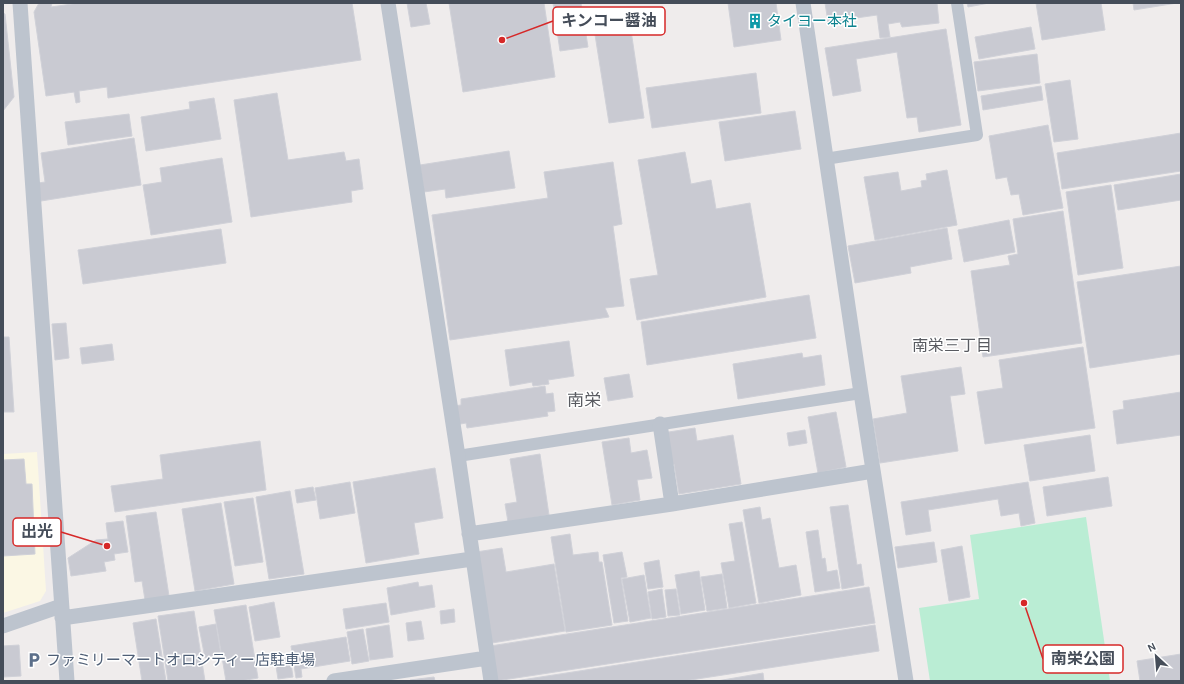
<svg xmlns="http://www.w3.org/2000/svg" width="1184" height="684" font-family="Karla,'Noto Sans JP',sans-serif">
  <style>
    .commercial { fill: #fbf7e4 }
    .green { fill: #baedd4 }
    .building { fill: #c9cad2; stroke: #d0d1d8 }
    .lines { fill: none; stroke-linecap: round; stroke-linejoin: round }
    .minor { stroke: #bdc4ce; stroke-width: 12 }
    .tertiary { stroke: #bdc4ce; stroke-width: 15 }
    .labels { text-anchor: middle; stroke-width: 3; stroke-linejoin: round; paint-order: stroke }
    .culture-label { font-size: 15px; fill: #0d838f; stroke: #fff; text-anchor: start }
    .service-label { font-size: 15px; fill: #4e5e75; stroke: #fff; text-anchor: start }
    .neighbourhood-label { font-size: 16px; fill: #595b61; stroke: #fff }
    .quarter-label { font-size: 17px; fill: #595b61; stroke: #fff }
    .leader { fill: none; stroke: #d62828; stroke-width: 1.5 }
    .callout-dot { fill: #d62828; stroke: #fff; stroke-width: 1.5 }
    .callout { fill: #fff; stroke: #d62828; stroke-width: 1.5 }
    .callout-label { font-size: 16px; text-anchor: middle; font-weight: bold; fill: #454d59 }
  </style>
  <rect width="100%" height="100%" fill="#efecec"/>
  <path class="commercial" d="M37,452L46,591L40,601L3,613V454Z"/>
  <path class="green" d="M1086,517L1110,681H930L919,608L979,599L970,535Z"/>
  <path class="building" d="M39,3H52L51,7L79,3H352L361,60L108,98L107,87L79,91L80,102L76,103L74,92L46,96L34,12Z
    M407,3H426L430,24L411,27Z
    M449,3H544L555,77L463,92Z
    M553,3H581L588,47L560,51Z
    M728,3H776L781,40L734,47Z
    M825,3H937L939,23L902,27L900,22L888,24L890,37L880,38L877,15L828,22Z
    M967,3H989L968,7Z
    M1036,3H1101L1105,30L1042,40Z
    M1133,3H1177L1134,10Z
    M3,13L5,14L14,97L3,111Z
    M629,17L644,118L609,123L593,22Z
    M1031,27L1035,49L979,59L975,37Z
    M946,29L961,125L919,132L917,117L907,118L897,52L856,59L861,91L833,96L825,48Z
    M1037,54L1040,83L978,91L974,62Z
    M756,73L761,113L652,128L646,88Z
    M1070,80L1078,139L1054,142L1045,84Z
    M1041,86L1043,100L983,110L981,96Z
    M277,93L288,160L344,152L346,161L359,159L363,189L351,191L352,202L251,217L234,100Z
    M214,98L221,139L146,151L141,117L190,109L189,102Z
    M795,111L801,149L725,161L719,122Z
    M129,114L132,136L68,145L65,122Z
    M1048,125L1063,208L1023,215L1019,194L1011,195L1007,177L996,179L989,136Z
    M1181,133V171L1062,189L1057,153Z
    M134,138L141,185L41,201L38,183L45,182L41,153Z
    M509,151L515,188L446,198L445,189L424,192L420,165Z
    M685,152L691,184L711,180L716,209L750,203L766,297L637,320L630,279L658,275L638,160Z
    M222,158L232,222L151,235L143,185L162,182L160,168Z
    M613,162L622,224L613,226L624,306L605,308L609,317L450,340L432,215L548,198L544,172Z
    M947,170L957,225L875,240L864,177L898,172L901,191L922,187L921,181L927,180L926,174Z
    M1181,174V200L1118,210L1114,185Z
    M1111,185L1123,268L1078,275L1066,192Z
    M1063,211L1082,343L983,357L971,271L1010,265L1008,256L1018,254L1013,219Z
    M1009,220L1015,252L964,262L958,230Z
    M947,228L952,259L910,267L911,273L855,283L848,246Z
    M221,229L226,263L83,284L78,250Z
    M1181,266V354L1090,368L1077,282Z
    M809,295L816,338L647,365L641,322Z
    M66,323L69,358L55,360L52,324Z
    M3,337H9L14,412H3Z
    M569,341L574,376L548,380L549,384L533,386L532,382L510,386L505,350Z
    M112,344L114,360L82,364L80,348Z
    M1083,347L1095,428L985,444L977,392L1003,388L999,360Z
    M802,353L803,358L821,355L825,385L738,399L733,364Z
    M961,367L965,394L950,396L958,451L880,463L873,419L907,413L901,376Z
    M629,374L633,397L608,401L604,378Z
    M545,386L546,394L553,393L555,411L547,412L548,416L467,428L466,423L455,425L453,406L461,405V399Z
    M1181,392V435L1117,444L1113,411L1124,409L1123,401Z
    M836,412L846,467L818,473L808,417Z
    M695,428L697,441L733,435L741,484L679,494L674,464L667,465L662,433Z
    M805,430L807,443L789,446L787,433Z
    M1090,435L1095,471L1030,481L1024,445Z
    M629,438L631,453L647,450L652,478L637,480L640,500L612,505L602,442Z
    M260,441L266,490L115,512L111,486L163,479L160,455Z
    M540,454L549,515L508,522L505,504L517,502L510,459Z
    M24,459L26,484H32L35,554L3,556V460Z
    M435,468L443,518L414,523L419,554L366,563L353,482Z
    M1108,477L1112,506L1047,516L1043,487Z
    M350,482L355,513L320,519L315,488Z
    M1028,482L1035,523L1021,526L1019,513L1001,516L998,499L928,510L931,531L906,535L901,502Z
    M313,487L316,500L297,503L295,490Z
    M290,491L304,574L269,579L256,497Z
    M253,498L263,562L235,566L224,502Z
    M221,503L234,584L195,591L182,509Z
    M848,505L857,565L861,564L864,585L842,589L830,507Z
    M760,507L762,520L770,518L779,568L796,565L801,595L759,603L743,510Z
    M156,512L169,596L145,600L142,581L135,582L126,516Z
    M123,521L128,552L114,554L115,560L104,562L106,571L71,576L68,558L96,540L108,539L106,523Z
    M742,522L756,603L729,608L721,563L735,561L729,524Z
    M818,530L822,559L825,558L827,572L837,570L840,588L815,592L806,532Z
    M570,534L573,555L598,552L599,562H602L612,625L566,632L551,537Z
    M934,542L937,562L898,568L895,547Z
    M962,546L970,597L949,601L941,550Z
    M502,548L506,572L554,564L565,631L492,643L476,552Z
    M622,552L627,577L621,578L628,621L614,623L603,555Z
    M659,560L663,587L648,589L644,563Z
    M699,571L705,610L681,614L675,575Z
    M722,574L727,608L707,611L701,577Z
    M644,575L651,618L630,622L622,579Z
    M418,582L419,587L432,585L435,607L391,615L387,588Z
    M869,587L875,623L496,681L490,646Z
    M662,589L666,617L652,619L648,592Z
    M676,589L680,615L668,616L665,590Z
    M274,602L280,637L255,641L249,607Z
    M386,603L389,622L346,629L343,609Z
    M246,605L258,678L241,681H226L214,610Z
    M454,609L455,622L441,624L440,611Z
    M194,611L205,681H168L158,616Z
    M156,619L166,681H142L133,623Z
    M421,621L424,639L408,641L406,623Z
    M216,624L221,655L205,658L199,627Z
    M389,625L393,657L370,660L366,629Z
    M875,625L879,651L684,681H515Z
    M363,629L369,661L352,664L347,632Z
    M346,637L350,661L301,669L302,677L296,678L291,646Z
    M19,645L21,676L3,677V646Z
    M1181,654V681H1140L1137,661Z
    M290,657L293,677L278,679L275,660Z
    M763,673L764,681H717Z
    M434,677L435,681H410V680Z"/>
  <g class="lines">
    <path class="minor" d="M825,159L977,135L957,3
      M458,456L861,393"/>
    <path class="tertiary" d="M20,3L67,681
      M388,3L458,456L491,681
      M803,3L861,393L906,681
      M660,424L672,504
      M469,534L672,504L873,471
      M62,618L472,559
      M3,626L61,606
      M334,681L487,658"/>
  </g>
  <defs>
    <symbol id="building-bare" viewBox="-9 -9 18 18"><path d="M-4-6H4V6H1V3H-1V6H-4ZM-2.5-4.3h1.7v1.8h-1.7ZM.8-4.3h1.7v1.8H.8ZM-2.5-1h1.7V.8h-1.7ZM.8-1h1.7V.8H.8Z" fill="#0f9aa8" stroke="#fff" stroke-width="2.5" paint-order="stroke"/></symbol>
    <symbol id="parking-bare" viewBox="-9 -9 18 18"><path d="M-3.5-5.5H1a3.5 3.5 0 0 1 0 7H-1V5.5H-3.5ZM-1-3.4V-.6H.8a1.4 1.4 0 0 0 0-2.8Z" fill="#5c6f8a" stroke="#fff" stroke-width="2.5" paint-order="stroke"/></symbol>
  </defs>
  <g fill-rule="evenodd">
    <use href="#building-bare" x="744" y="10" width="22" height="22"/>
    <use href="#parking-bare" x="23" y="649" width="22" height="22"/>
  </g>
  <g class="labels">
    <g class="culture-label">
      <text x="767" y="26">タイヨー本社</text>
    </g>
    <g class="service-label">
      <text x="46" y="665">ファミリーマートオロシティー店駐車場</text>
    </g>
    <g class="neighbourhood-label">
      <text x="952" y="351">南栄三丁目</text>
    </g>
    <g class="quarter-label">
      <text x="584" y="406">南栄</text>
    </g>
  </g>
  <path class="leader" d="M502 40L553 21M107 546L61 532M1024 603L1043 659"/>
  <g class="callout-dot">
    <circle cx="502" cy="40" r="4"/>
    <circle cx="107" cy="546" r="4"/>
    <circle cx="1024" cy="603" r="4"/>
  </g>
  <g class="callout">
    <rect x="553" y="7" width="112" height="28" rx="4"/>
    <rect x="13" y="518" width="48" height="28" rx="4"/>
    <rect x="1043" y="645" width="80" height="28" rx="4"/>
  </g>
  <g class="callout-label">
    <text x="609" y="26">キンコー醤油</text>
    <text x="37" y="537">出光</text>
    <text x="1083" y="664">南栄公園</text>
  </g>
  <rect width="1184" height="684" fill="none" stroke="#454d59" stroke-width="8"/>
  <g transform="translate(1156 656) rotate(334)" stroke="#ffffff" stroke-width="3" paint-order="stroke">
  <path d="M0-3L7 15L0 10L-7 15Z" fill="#454d59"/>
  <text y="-6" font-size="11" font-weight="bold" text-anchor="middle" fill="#454d59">N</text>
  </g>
</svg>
